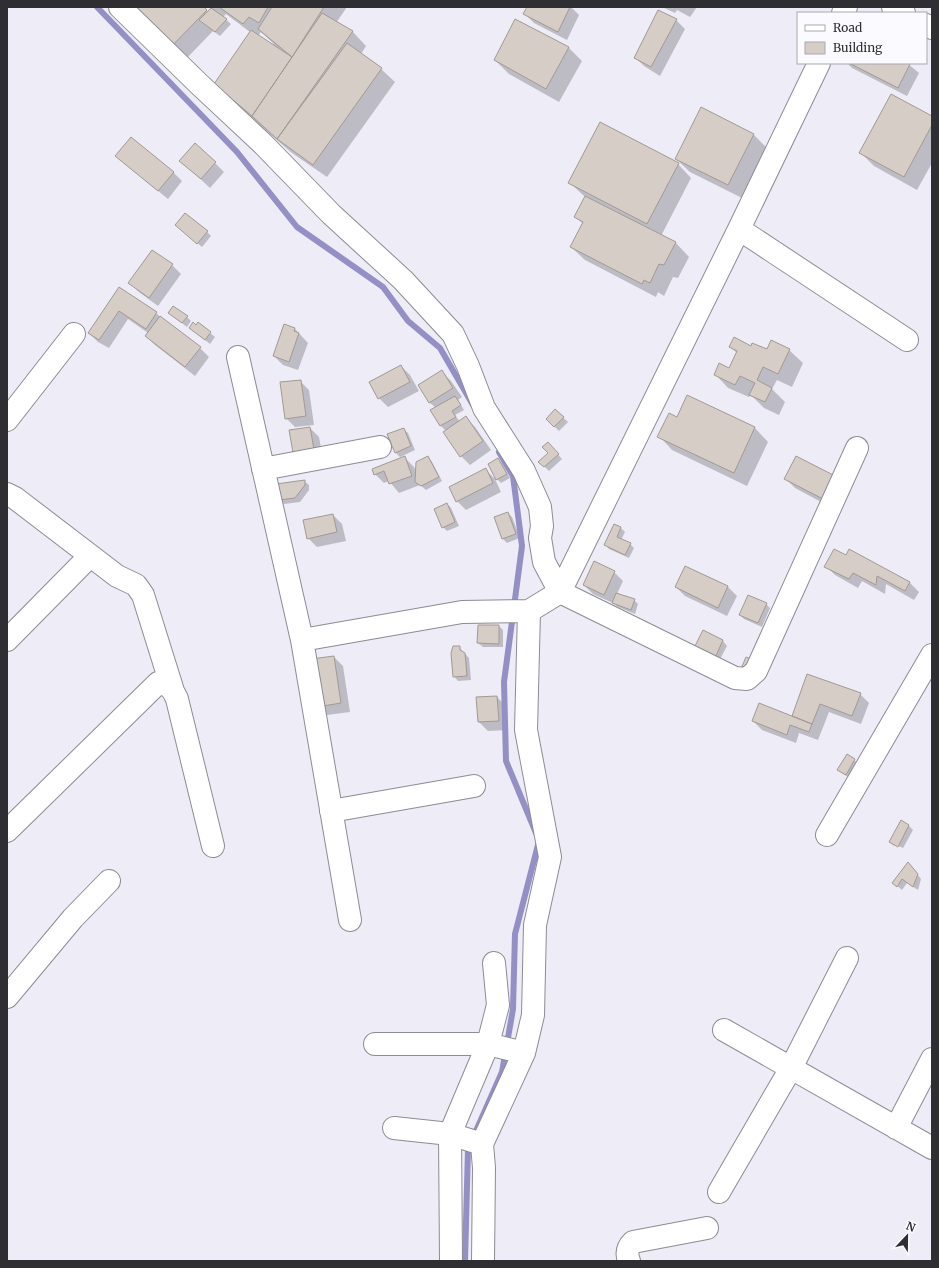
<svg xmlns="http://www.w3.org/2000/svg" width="939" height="1268" font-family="Merriweather,serif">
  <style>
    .shadow { fill: #0003; fill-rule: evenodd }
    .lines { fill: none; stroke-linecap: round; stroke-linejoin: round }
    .stream { stroke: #948fc5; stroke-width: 6 }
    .building { fill: #d7cdc7; stroke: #a29993 }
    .minor-casing { stroke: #8c8c95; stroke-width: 24 }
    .highway-casing { stroke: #8c8c95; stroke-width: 24 }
    .minor { stroke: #fff; stroke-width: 22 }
    .highway { stroke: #fff; stroke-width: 22 }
  </style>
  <rect width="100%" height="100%" fill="#edecf7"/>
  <path class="shadow" d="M202,7L208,12L211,9L209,7H347L336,23L353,32L366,46L361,54L381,69L395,82L327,177L292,153L228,98L215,84L250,32L226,14L223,17L231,24L220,36L213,31L185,60L141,19ZM261,32L274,44L273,45L258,36Z
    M528,7H571L579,15L567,40L534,23L525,14Z
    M662,7H697L690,17L677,10L675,13Z
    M516,20L569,48L582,61L559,102L509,74L495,60Z
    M676,20L685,29L660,76L644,66L635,57Z
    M847,63H907L919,73L907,96L852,68Z
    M932,117V163L917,190L874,166L861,153Z
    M753,134L767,148L742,198L690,172L676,159Z
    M117,156L173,172L182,181L168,199L126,165Z
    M181,161L215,163L224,172L210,188Z
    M678,164L691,178L661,236L676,243L689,257L678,278L673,277L664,296L658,292L656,297L585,260L571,247L583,224L575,216L585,197L570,183Z
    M176,225L207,232L211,236L202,247Z
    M153,251L172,265L181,274L158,306L139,292L130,283Z
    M119,288L156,313L164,320L200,348L209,357L195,376L155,345L146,336L148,333L128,319L109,348L98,342L89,333Z
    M169,313L187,317L191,321L187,327Z
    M198,323L215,337L210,344L190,328L196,326Z
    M285,325L295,329L308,343L298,370L283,365L274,356Z
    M730,347H752L767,350H789L803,363L792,387L777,380L772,389L785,402L779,415L764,408L751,395L749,397L728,388L715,374L730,369L737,353Z
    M401,366L410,375L419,391L388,407L379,398Z
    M442,372L451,381L462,397L458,400L464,410L455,415L460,422L466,418L475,427L491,450L470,465L461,456L446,431L441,426L432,411L436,408L430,403L419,386Z
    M300,381L309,390L314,425L295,427L286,418Z
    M688,396L755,428L768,442L747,486L672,450L659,436L678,418Z
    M555,410L568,422L559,431L547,419Z
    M310,428L319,437L324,464L304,467Z
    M403,429L408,433L415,450L400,457L396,453Z
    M548,443L562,459L549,471L540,462L549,453Z
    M428,457L432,462L442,481L426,490L420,485L399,493L389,481L384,483L375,474L405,458L414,467L417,474Z
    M797,458L836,510L795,488L786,479Z
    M498,459L502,463L510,478L501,483L497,479Z
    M486,470L495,479L501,492L466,510L457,501Z
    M304,481L309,485V490L300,502L284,504L280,500Z
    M447,504L451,508L459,526L447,531L443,527Z
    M508,513L512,517L520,538L507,543L503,539L495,518Z
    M333,515L342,524L346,541L317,547L308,538Z
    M621,528L625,532L621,540L630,544L634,548L629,558L609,549L605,544Z
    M834,550L910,583L919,592L914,600L886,584L885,594L862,581L858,588L835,575L826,566Z
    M686,567L728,587L737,596L727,616L685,596L676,587Z
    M614,572L623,581L617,594L634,600L638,604L635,614L618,607L613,603L593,594L584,585Z
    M766,604L770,608L762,627L744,619L740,615Z
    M479,626H499L503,630V647H483L478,643Z
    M704,632L723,641L727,646L719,661L700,652Z
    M459,647L469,658L471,680L458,681L454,676Z
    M334,657L343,666L350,712L327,715L318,706Z
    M808,675L860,694L869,703L861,724L829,712L818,740L799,733L796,743L762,730L753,721L792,717Z
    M497,697L506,706L507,730L488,731L479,722Z
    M854,760L859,764L850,778L843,774L839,770Z
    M901,822L909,826L913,830L902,850L903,848L894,844V846L890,842Z
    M912,867L921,879L918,890L907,883L902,890L894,883Z"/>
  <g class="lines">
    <path class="stream" d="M97,7L237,152L297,227L383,287L408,321L440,348L473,405
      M499,452L513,476L522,546L504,682L506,761L536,833
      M465,1261L468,1149L502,1072L513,1009L515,934L539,841"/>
  </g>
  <path class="building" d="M128,7H204L207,10L171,47Z
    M219,7H268L259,23L249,17L243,24Z
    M272,7H324L292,57L258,29Z
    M527,7H570L558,32L523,14Z
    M211,8L227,19L215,32L199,20Z
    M658,10L677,19L651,67L634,58Z
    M322,13L353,31L277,139L252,116Z
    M515,19L569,47L546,89L494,60Z
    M251,30L292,57L252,116L214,84Z
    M347,43L382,68L313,165L277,139Z
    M849,63H909L910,64L898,88Z
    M891,94L932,116V125L904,177L859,153Z
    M701,107L754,134L728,185L675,159Z
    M600,122L679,163L647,224L568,183Z
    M131,137L174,172L158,191L115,156Z
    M195,143L216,162L201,179L179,161Z
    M585,196L676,242L664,265L659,264L650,283L644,280L642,284L570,247L583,222L574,217Z
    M185,213L208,231L197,244L175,225Z
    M152,250L173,264L149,298L128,283Z
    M119,287L157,312L146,329L119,311L99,340L88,333Z
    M173,306L188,316L182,323L168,313Z
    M160,316L201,347L185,367L145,336Z
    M193,322L196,325L198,322L211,332L205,340L189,328Z
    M284,324L295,328L294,331L299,333L289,362L273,356Z
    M734,337L751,346L752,343L767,349L771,340L790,349L778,374L763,367L757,380L772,388L765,402L749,395L755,383L740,376L735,385L714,375L719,363L729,368L737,351L729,347Z
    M401,365L410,382L378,399L369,382Z
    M442,370L453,388L429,403L418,385Z
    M301,380L306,416L285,419L280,382Z
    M687,395L755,427L734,473L657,437L669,413L677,417Z
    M455,396L461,405L452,411L456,417L440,426L430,410Z
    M555,409L564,417L554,427L546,419Z
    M466,416L483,441L460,457L443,432Z
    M310,427L315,455L294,458L289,430Z
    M404,428L411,446L395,453L387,434Z
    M548,442L559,454L544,467L538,462L548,453L542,447Z
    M405,456L412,476L389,484L384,471L374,475L372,469Z
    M428,456L439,477L421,486L415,482L416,462Z
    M796,456L839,478L827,501L784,479Z
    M498,458L507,474L496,480L488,464Z
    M486,468L493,483L456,502L449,487Z
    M305,480V485L295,498L279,500L276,484Z
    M447,503L455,522L442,528L434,509Z
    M508,512L516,534L502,539L494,517Z
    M333,514L337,532L307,539L303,520Z
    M614,524L621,527L617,537L631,543L625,555L604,545Z
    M834,549L846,555L849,549L910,582L905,591L877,576L876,585L853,573L849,579L824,567Z
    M594,561L615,571L604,595L583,585Z
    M685,566L728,586L718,608L675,587Z
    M616,593L635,599L631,610L612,603Z
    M748,595L767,603L758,623L739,615Z
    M478,625H499V644L477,643Z
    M703,630L723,640L715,658L694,648Z
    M453,646H460V650L465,653L467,676L453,677L451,653Z
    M334,656L341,703L317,707L311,659Z
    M746,657L755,661L740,671Z
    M807,674L861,693L852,716L820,704L812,724L792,716Z
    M497,696L499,721L478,722L476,697Z
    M759,703L812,724L809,732L790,725L787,735L752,721Z
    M847,754L855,759L846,775L837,770Z
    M901,820L909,825L898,847L889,842Z
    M908,862L918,874L913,887L902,879L897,887L892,883Z"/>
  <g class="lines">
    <defs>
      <path id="minor" d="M120,7L200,85L263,144L331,214L403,280L453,334L468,366L484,408L524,471L540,507L542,526L540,538L544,562L560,592L735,678L747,679L756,671L857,448
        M843,13L846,7
        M739,229L907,340
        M238,357L302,640L350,920
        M7,420L74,334
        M263,469L380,447
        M7,494L15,498L117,576L136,585L143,595L173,691
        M7,640L84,562
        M302,640L462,612L529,611L560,592L739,229L819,63
        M331,811L474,786
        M7,831L158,683C170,685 172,688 177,699L213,846
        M827,835L932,655
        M7,997L73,918L109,881
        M724,1030L932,1148
        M375,1044H488L524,1053
        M394,1128L450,1134L482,1144
        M896,1128L932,1059
        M719,1192L791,1068L847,958
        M451,1261L450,1134L488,1044L498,1005L494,963
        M483,1261L484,1168L482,1144L524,1053L533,1015L535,925L550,857L526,730L529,611
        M629,1261C626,1253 627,1248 633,1242L707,1228"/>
      <path id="highway" d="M893,7L904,13
        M926,25L932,28"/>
    </defs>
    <use href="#minor" class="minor-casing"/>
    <use href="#highway" class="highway-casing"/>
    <use href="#minor" class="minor"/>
    <use href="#highway" class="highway"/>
  </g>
  <rect width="939" height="1268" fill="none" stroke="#2f2f33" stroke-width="16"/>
  <rect x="797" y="12" width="130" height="52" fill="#fbfaff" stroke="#a9a9ad"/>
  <rect x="805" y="25" width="20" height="6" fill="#ffffff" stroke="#a9a9ad"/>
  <text x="833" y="32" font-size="12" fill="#2f2f33">Road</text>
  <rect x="805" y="42" width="20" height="12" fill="#d7cdc7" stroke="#a9a9ad"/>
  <text x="833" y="52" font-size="12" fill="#2f2f33">Building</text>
  <g transform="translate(907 1236) rotate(22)" stroke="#fbfaff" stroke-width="3" paint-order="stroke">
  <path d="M0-3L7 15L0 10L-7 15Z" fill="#2f2f33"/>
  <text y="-6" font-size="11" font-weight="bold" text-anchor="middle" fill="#2f2f33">N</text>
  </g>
</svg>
